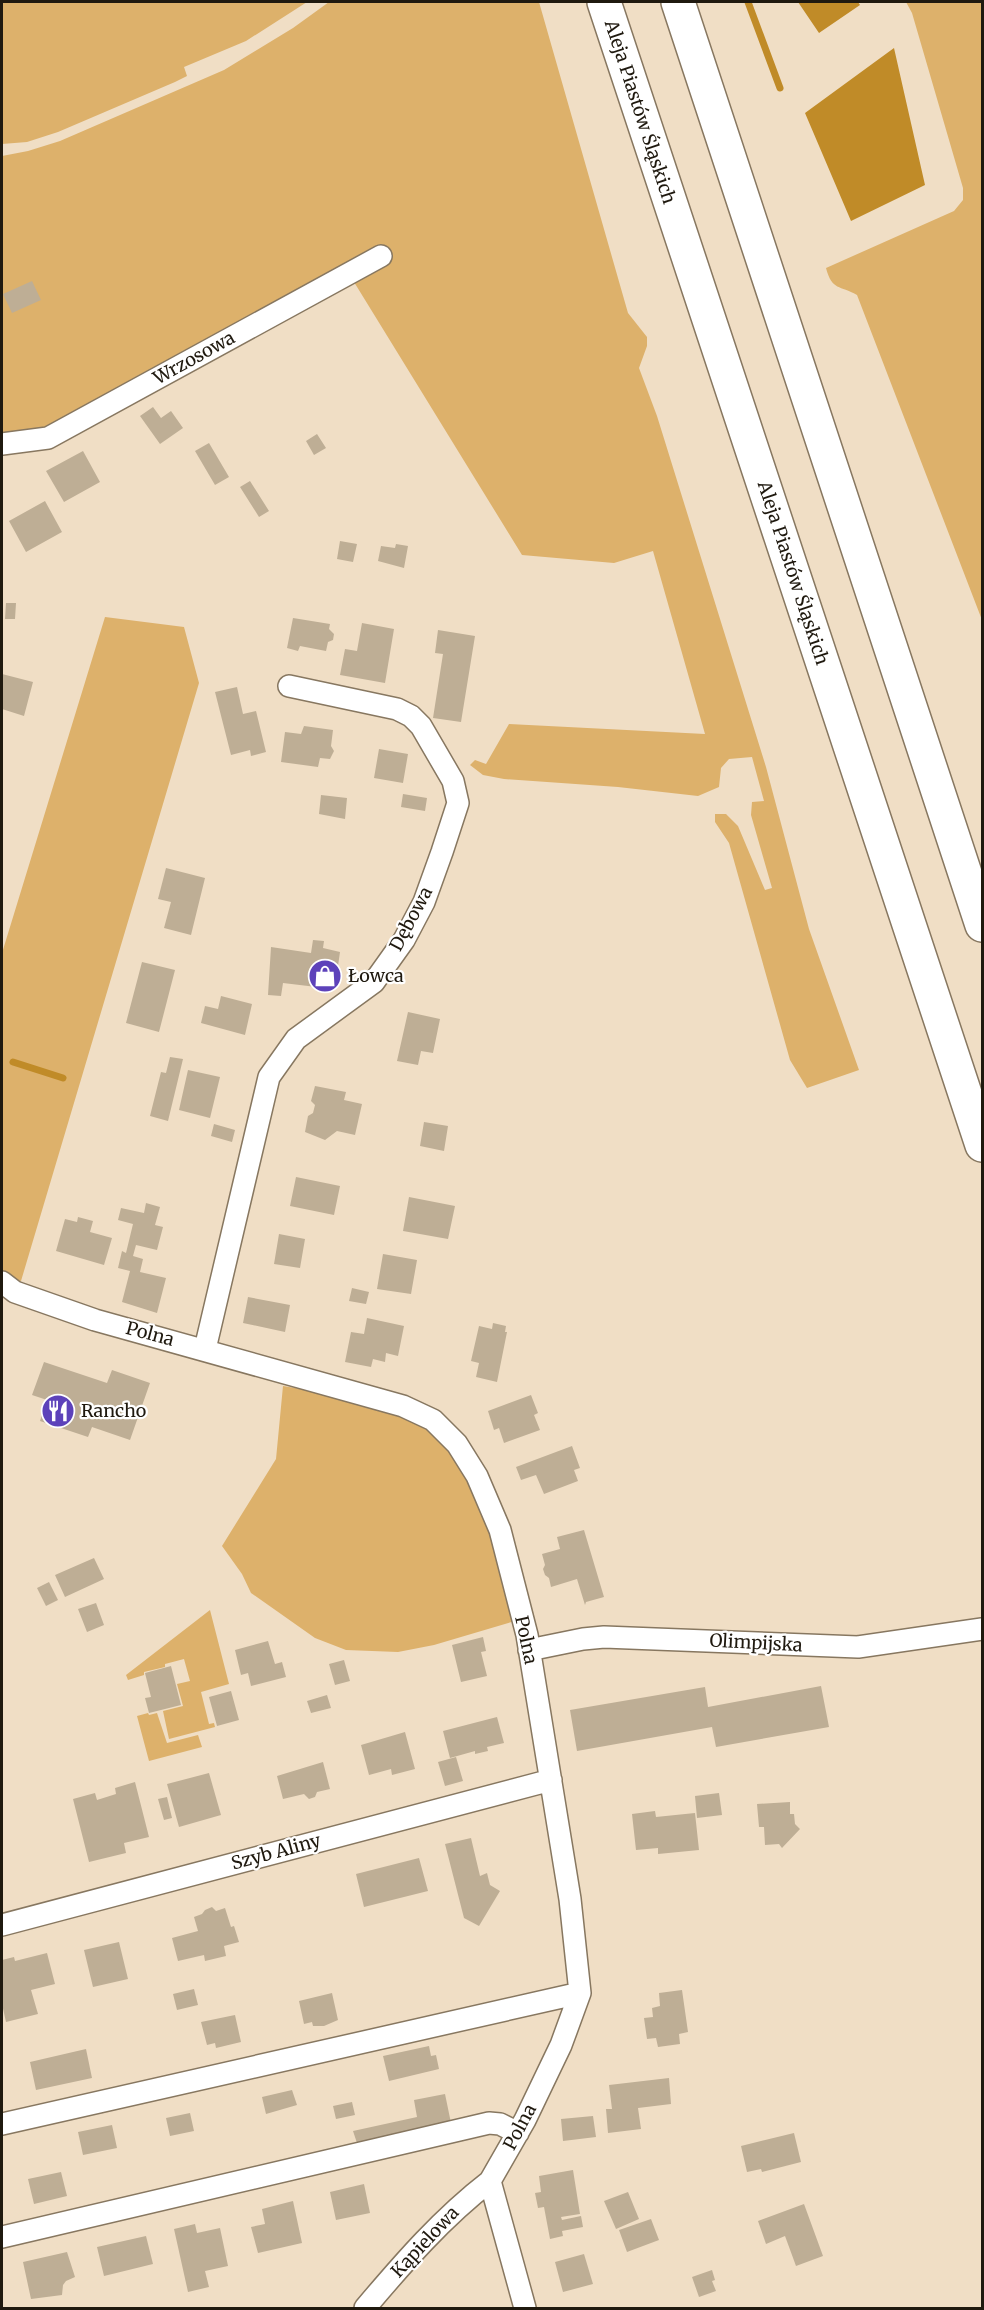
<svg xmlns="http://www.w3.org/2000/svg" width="984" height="2310" font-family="Merriweather,serif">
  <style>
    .green { fill: #ddb16b }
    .water { fill: #c08b28 }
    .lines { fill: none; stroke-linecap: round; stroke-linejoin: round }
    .stream { stroke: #c08b28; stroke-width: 7 }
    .building { fill: #beae95 }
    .minor-casing { stroke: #877760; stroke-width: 24 }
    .motorway-casing { stroke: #877760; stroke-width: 36 }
    .minor { stroke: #fff; stroke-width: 21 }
    .motorway { stroke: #fff; stroke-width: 33 }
    .labels { text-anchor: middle; stroke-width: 4.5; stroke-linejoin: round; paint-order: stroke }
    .street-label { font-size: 18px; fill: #1f190f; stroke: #fff }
    .poi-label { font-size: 18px; fill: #1f190f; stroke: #fff; text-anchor: start }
  </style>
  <rect width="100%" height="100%" fill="#f0dec5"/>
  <path class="green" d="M2,2H307L246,41L184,67L187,76L175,82L58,132L27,142L2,144Z
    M329,2H539L628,313L647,337V346L639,368L657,416L766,767L809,929L859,1070L807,1088L790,1060L729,843L715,822V814H726L738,826L765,890L772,888L751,815L752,802L764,801L752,757L729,759L721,768L719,787L698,796L618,787L504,779L483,775L470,765L475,760L486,764L509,724L705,734L653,551L614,563L522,555L354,282L186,375L174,361L55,427L2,438V156L28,151L60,141L224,70L293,28Z
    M906,2H981L982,7V620L857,295C840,285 832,291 826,268L954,211L963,200V188L912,13Z
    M105,617L184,627L199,683L21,1281L11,1278L2,1270V953Z
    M283,1386L331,1394L374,1407L428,1427L444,1442L461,1467L494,1538L515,1621L434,1645L398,1652L346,1650L315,1638L251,1593L242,1574L222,1546L276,1459Z
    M210,1610L229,1684L201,1692L209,1724L214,1723L215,1727L169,1739L163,1711L183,1706L177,1684L190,1681L184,1659L165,1664V1667L144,1672V1675L128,1680L126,1675Z
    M148,1713L149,1715L157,1713L167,1743L198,1735L202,1747L149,1761L137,1716Z"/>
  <path class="water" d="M798,2H858L860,5L819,33Z
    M894,48L925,185L851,221L805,113Z"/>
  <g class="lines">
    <path class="stream" d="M748,2L780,88
      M13,1062L63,1078"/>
  </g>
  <path class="building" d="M32,281L41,300L12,313L3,294Z
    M153,407L161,418L171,411L183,428L160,444L140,416Z
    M317,434L326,448L314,455L306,441Z
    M209,443L229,477L215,485L195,451Z
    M83,451L100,482L64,502L46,471Z
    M250,481L269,511L259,517L240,487Z
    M45,501L62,532L26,552L9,521Z
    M340,541L357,544L353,562L337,559Z
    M396,544L408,546L404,568L378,561L381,546L395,548Z
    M6,603H16L15,619H5Z
    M293,618L330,624L329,629L334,634L333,640L328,642L326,651L300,646L298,651L287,648Z
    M362,623L394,629L385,683L340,675L345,649L357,651Z
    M438,630L475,636L461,722L433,718L443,654L435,653Z
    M2,674L33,682L24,716L2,709Z
    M237,687L243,714L256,711L266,752L251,756L250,750L231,755L215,692Z
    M304,726L333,730L331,746L334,751L330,759L320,758L318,767L281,762L285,732L301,734Z
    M379,749L408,754L403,783L374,778Z
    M403,794L427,798L425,811L401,807Z
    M321,795L347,798L345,819L319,814Z
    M166,868L205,878L191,935L164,928L171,902L158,899Z
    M313,940L324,941L323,948L340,952L336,980L325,988L283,983L281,996L268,995L271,947L311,953Z
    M142,962L175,970L159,1032L126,1023Z
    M221,996L252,1004L245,1035L201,1023L205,1006L218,1009Z
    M408,1012L440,1019L433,1053L421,1051L418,1065L397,1061Z
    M170,1057L183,1059L168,1121L150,1116L161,1072L166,1073Z
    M188,1070L220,1077L210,1118L179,1110Z
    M315,1086L346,1092L344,1100L362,1104L355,1135L337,1131L325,1140L305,1132L308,1116L313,1113L315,1105L311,1101Z
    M424,1122L448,1126L444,1151L420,1146Z
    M214,1124L235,1130L232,1142L211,1136Z
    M296,1177L340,1186L334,1215L290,1206Z
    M409,1197L455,1206L448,1239L403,1231Z
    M146,1203L160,1207L155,1225L163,1227L157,1250L136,1245L133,1256L143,1259L140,1272L166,1278L157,1313L122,1302L130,1271L118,1268L122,1251L126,1253L133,1224L118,1220L121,1208L144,1213Z
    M78,1217L93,1221L90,1232L112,1238L104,1265L56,1251L65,1219L77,1222Z
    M279,1234L305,1239L300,1268L274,1264Z
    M383,1254L417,1260L411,1294L377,1289Z
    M352,1288L369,1292L366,1304L349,1301Z
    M248,1297L290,1305L285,1332L243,1323Z
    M367,1318L404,1326L398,1356L386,1353L385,1362L373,1359L371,1367L345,1362L351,1332L364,1334Z
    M493,1323L506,1326L505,1332H507L497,1382L476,1377L479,1363L471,1361L479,1326L492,1329Z
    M44,1362L107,1383L112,1370L150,1383L130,1440L92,1427L88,1437L40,1421L47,1400L32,1395Z
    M531,1395L538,1413L534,1415L540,1430L504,1443L499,1428L494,1430L488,1411Z
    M572,1446L580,1468L574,1470L578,1481L544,1494L536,1475L521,1480L516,1467Z
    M584,1530L604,1597L586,1602L585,1605L577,1579L551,1587L549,1578L545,1575L543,1569L545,1565L542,1554L560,1549L557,1537Z
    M94,1558L104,1579L65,1597L55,1575Z
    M49,1582L58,1600L46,1606L37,1588Z
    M96,1603L104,1625L87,1632L78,1609Z
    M483,1637L486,1651L481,1652L487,1676L461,1682L452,1645Z
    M268,1641L275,1664L282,1662L286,1677L251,1686L248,1673L241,1675L235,1650Z
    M344,1660L350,1681L335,1685L329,1664Z
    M171,1666L181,1705L149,1713L145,1698L151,1697L145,1673Z
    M821,1686L829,1727L716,1747L712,1727L577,1751L570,1710L705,1687L708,1707Z
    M231,1691L239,1720L217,1726L209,1697Z
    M327,1695L331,1708L311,1713L307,1701Z
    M497,1717L504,1743L487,1747L488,1751L475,1754V1751L450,1758L443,1731Z
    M405,1732L415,1769L392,1775L391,1769L369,1775L361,1745Z
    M456,1757L463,1781L445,1786L438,1762Z
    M323,1762L330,1789L317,1792L315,1797L309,1799L304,1794L283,1799L277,1776Z
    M209,1773L221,1815L179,1827L167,1784Z
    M135,1782L149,1837L124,1843L126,1853L89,1862L73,1799L95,1793L97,1800L116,1794L115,1788Z
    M719,1793L722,1815L697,1818L695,1796Z
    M167,1797L172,1818L164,1820L158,1799Z
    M790,1802V1814H794L795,1824L800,1829L782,1848L779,1844L765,1845L764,1827H759L757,1804Z
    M655,1811L656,1817L695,1813L699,1850L658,1854V1848L636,1850L632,1814Z
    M471,1838L480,1876L487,1873L490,1885L500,1891L479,1926L464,1918L445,1844Z
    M419,1858L428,1891L364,1907L356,1874Z
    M212,1907L216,1911L225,1908L231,1927L234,1926L239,1942L224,1946L226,1956L205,1961L204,1955L178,1961L172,1938L198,1931L194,1917L202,1914L205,1910Z
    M119,1942L128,1979L93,1987L84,1950Z
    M47,1953L55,1984L31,1990L38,2014L6,2022L2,2004V1960L14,1957L15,1961Z
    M194,1989L198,2005L177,2010L173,1994Z
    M682,1990L688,2032L679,2034L680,2044L658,2047L656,2038L647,2039L644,2018L653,2017L652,2008L660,2006L659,1993Z
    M332,1993L338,2020L324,2026H313L312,2022L304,2024L299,2001Z
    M235,2015L241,2042L216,2048L215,2043L207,2045L201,2022Z
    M429,2046L431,2056L436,2055L439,2069L389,2081L383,2056Z
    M86,2049L92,2078L36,2090L30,2062Z
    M669,2078L671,2104L638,2108L641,2129L608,2133L606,2109H612L609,2085Z
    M292,2090L297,2105L266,2114L262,2097Z
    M445,2094L451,2123L357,2143L353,2131L417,2117L414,2100Z
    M352,2102L355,2115L336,2119L333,2106Z
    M190,2113L194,2131L170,2136L166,2118Z
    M593,2116L596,2137L563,2141L561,2119Z
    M112,2125L117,2148L83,2155L78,2132Z
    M794,2133L801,2162L762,2172L761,2169L747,2172L741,2146Z
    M573,2170L580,2214L561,2217L562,2220L581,2216L583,2227L562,2231L563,2236L550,2239L544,2207L538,2208L535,2193L541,2192L539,2176Z
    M61,2172L67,2196L34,2204L28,2179Z
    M364,2184L370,2213L336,2220L330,2192Z
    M628,2192L639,2219L616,2229L604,2201Z
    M293,2201L302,2243L258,2253L251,2227L265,2224L262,2209Z
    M804,2204L823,2256L796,2266L785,2236L766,2244L758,2221Z
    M651,2219L659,2240L627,2252L619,2230Z
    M195,2224L197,2233L220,2228L228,2266L205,2271L209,2287L188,2292L174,2229Z
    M146,2236L153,2264L104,2276L97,2247Z
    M67,2252L75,2277L66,2281L63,2285L62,2295L31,2299L23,2262Z
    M584,2254L593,2284L563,2292L555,2262Z
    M712,2270L715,2280L712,2281L716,2291L699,2297L692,2277Z"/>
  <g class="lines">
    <defs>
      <path id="minor" d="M2,444L48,438L381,256
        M2,1282L15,1292L95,1320L403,1406L433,1420L457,1444L477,1476L500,1530L527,1635L570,1899L580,1993L561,2045L525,2120L490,2181L525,2308
        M205,1349L269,1077L296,1039L374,982L404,940L424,902L442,852L458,803L453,781L421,726L411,716L397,709L289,686
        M529,1650L583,1639L604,1637L858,1647L982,1629
        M2,1925L551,1780
        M2,2124L580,1993
        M2,2237L489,2123L500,2124L518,2133
        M365,2308C404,2262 442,2218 490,2181"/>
      <path id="motorway" d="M604,2L982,1145
        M678,2L982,925"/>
    </defs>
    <use href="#minor" class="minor-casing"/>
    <use href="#motorway" class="motorway-casing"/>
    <use href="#minor" class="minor"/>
    <use href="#motorway" class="motorway"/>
  </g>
  <defs>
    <symbol id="shop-disc" viewBox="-11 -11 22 22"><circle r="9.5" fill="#5d42ba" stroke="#fff"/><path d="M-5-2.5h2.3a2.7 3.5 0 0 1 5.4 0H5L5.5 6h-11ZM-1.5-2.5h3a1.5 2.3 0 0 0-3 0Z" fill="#fff"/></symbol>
    <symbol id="restaurant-disc" viewBox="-11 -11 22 22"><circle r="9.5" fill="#5d42ba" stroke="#fff"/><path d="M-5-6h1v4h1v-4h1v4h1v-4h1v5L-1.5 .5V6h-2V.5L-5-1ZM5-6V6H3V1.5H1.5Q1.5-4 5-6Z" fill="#fff"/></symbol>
  </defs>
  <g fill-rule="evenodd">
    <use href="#shop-disc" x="306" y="957" width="38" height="38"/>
    <use href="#restaurant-disc" x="39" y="1392" width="38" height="38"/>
  </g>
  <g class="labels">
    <g class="street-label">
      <text transform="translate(640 112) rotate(72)" y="6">Aleja Piastów Śląskich</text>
      <text transform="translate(194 358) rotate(-29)" y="6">Wrzosowa</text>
      <text transform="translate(793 573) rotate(72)" y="6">Aleja Piastów Śląskich</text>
      <text transform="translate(411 919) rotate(-62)" y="6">Dębowa</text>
      <text transform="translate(150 1334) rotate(15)" y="6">Polna</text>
      <text transform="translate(526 1640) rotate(78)" y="6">Polna</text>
      <text transform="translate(756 1643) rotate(3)" y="6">Olimpijska</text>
      <text transform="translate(276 1852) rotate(-15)" y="6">Szyb Aliny</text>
      <text transform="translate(520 2127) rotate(-62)" y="6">Polna</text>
      <text transform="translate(425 2242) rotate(-47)" y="6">Kąpielowa</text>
    </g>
    <g class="poi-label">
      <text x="348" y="982">Łowca</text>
      <text x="81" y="1417">Rancho</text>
    </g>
  </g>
  <rect width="984" height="2310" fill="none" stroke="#1f190f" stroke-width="6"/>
</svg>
